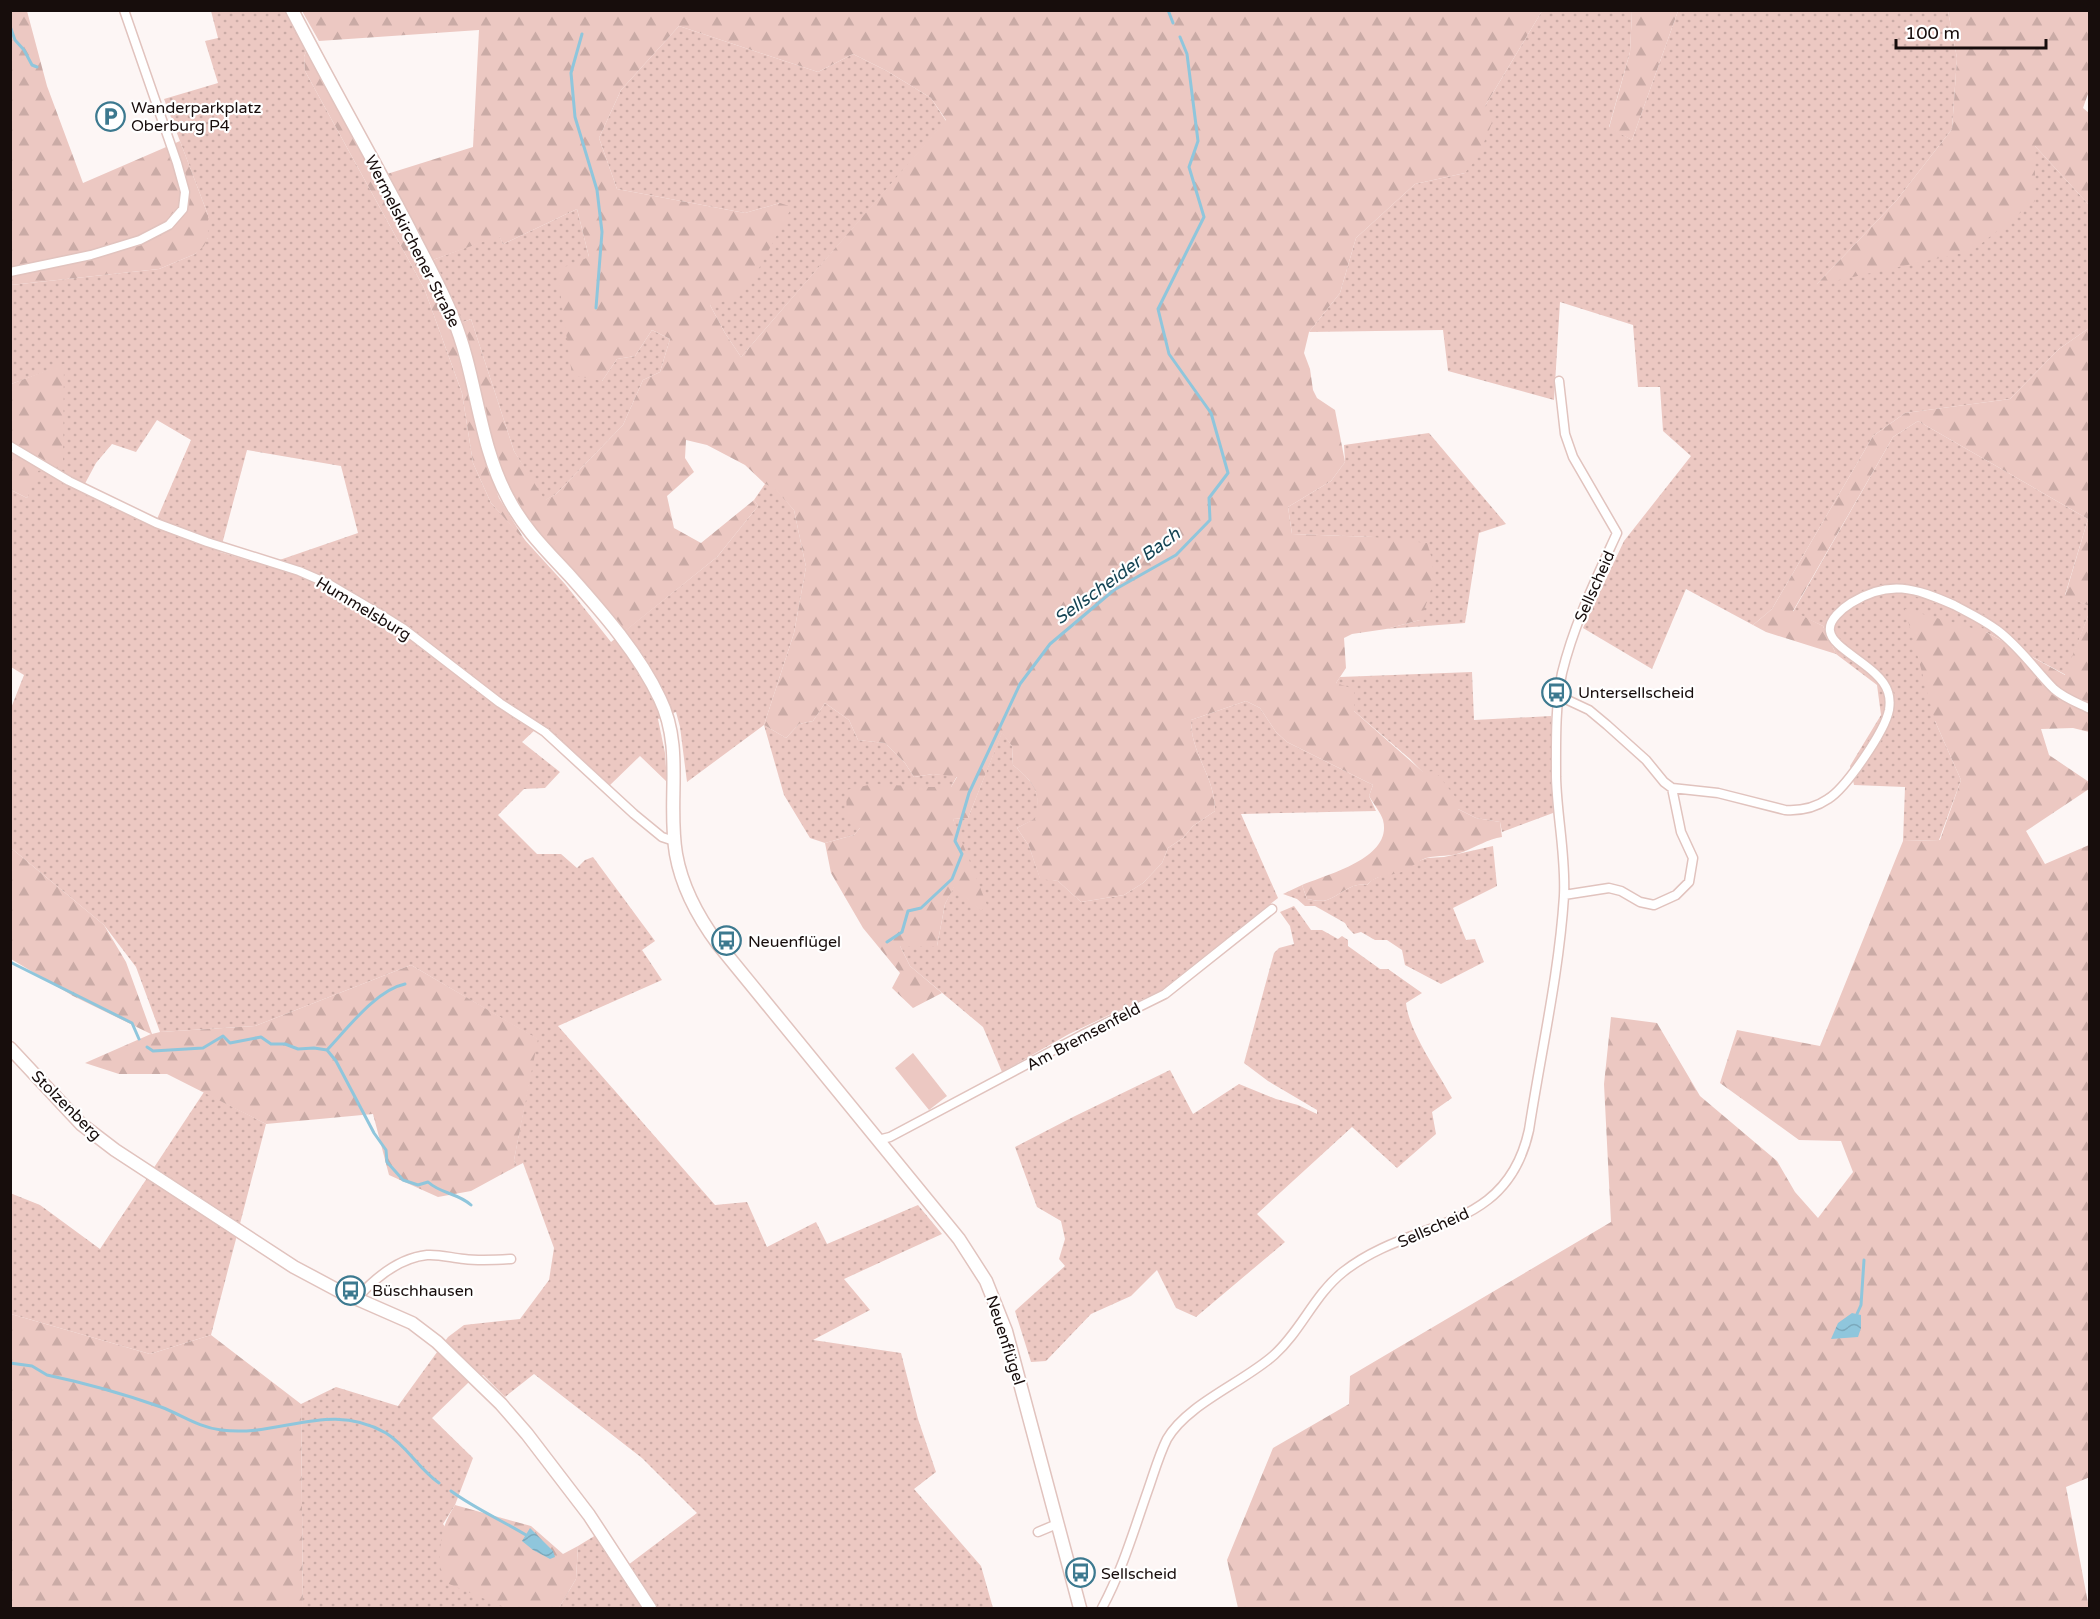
<svg xmlns="http://www.w3.org/2000/svg" width="2100" height="1619" font-family="'Varela Round',sans-serif">
  <style>
    .grass { fill: url(#grass-dots); fill-rule: evenodd }
    .forest { fill: url(#forest-firs); fill-rule: evenodd }
    .garden { fill: #ecc8c2 }
    .water { fill: url(#water-waves) }
    .lines { fill: none; stroke-linecap: round; stroke-linejoin: round }
    .stream { stroke: #8fc6dc; stroke-width: 3 }
    .street-casing { stroke: #e1c3be; stroke-width: 11 }
    .secondary-casing { stroke: #e1c3be; stroke-width: 15 }
    .street { stroke: #fff; stroke-width: 8 }
    .secondary { stroke: #fff; stroke-width: 12 }
    .labels { text-anchor: middle; stroke-width: 4.5; stroke-linejoin: round; paint-order: stroke }
    .poi-label { font-size: 16px; fill: #170d0c; stroke: #fff; text-anchor: start }
    .street-label { font-size: 16px; fill: #170d0c; stroke: #fff }
    .water-label { font-size: 18px; font-style: italic; fill: #154454; stroke: #fff }
  </style>
  <defs>
    <pattern id="grass-dots" width="8" height="8" patternUnits="userSpaceOnUse" patternTransform="scale(1.5)"><rect width="8" height="8" fill="#ecc8c2"/><path d="M2 2h.1M6 6h.1" fill="none" stroke="#caaba6" stroke-width="1.8" stroke-linecap="round"/></pattern>
    <pattern id="forest-firs" width="22" height="20" patternUnits="userSpaceOnUse" patternTransform="scale(1.5)"><rect width="22" height="20" fill="#ecc8c2"/><path d="M5 1l3.5 6h-7zM16 11l3.5 6h-7z" fill="#caaba6"/></pattern>
    <pattern id="water-waves" width="16" height="10" patternUnits="userSpaceOnUse" patternTransform="scale(1.5)"><rect width="16" height="10" fill="#8fc6dc"/><path d="M0 5q4-4 8 0t8 0" fill="none" stroke="#7ba9bc"/></pattern>
  </defs>
  <rect width="100%" height="100%" fill="#fdf6f5"/>
  <path class="grass" d="M211,11H287L307,48L304,57L305,71L424,288L462,393L473,463L491,503L565,584L611,642L717,557L758,506L754,500L765,484L773,486L794,510L806,567L794,633L764,725L786,738L799,724L813,721L825,703L849,720L858,740L885,743L905,763L914,777L933,774L957,776L951,787H929L860,828L854,835L825,843L810,838L784,795L764,725L687,782L680,727L676,712L658,719L665,753L667,782L640,756L608,787L536,729L522,742L560,772L545,788L524,789L498,815L537,854H561L577,868L585,860L593,857L655,941L642,950L662,980L558,1026L715,1205L747,1202L767,1247L816,1222L827,1244L918,1205L942,1234L844,1279L870,1310L813,1340L901,1353L918,1419L936,1472L914,1489L981,1566L993,1608H656L628,1565L697,1513L642,1458L534,1374L505,1397L483,1375L469,1382L432,1418L473,1458L455,1505L443,1524L504,1607L554,1608H303L301,1404L336,1387L398,1406L448,1337L464,1325L520,1319L549,1280L554,1248L523,1163L517,1166L514,1160L537,1039L411,965L255,1026L160,1032L136,967L104,925L11,848V708L24,675L11,667V490L27,498L64,365L11,384V285L159,269L195,254L208,238V215L164,99L218,83L205,41L218,38ZM157,420L191,440L157,519L81,491L96,463L112,444L136,452ZM247,450L341,466L358,533L265,565L220,552Z
    M1542,11H1632L1630,52L1609,127L1632,140L1678,11H1948L1957,58L1952,129L1896,201L1817,284L2035,146L2089,205V328L2059,349L2010,399L1905,413L1873,436L1772,609L1753,625L1686,589L1652,669L1583,628L1624,541L1691,456L1663,431L1660,387H1638L1633,325L1560,302L1554,400L1448,371L1443,330L1309,332L1340,293L1356,238L1415,184L1465,173L1485,106Z
    M679,26L818,72L853,54L887,71L931,98L946,121L741,357L725,333L710,305L780,203L745,213L617,189L599,138L621,90Z
    M577,209L589,257L602,381L617,359L635,356L652,330L670,339L660,372L643,380L623,425L556,494L544,501L514,451L471,319L461,323L430,261L499,235L503,244Z
    M1918,421L2088,519L2065,595L2089,606V613L2066,675L1986,632L1935,721L1961,780L1939,840L1903,841L1905,787L1854,785L1850,766L1881,715L1877,685L1836,654L1823,626L1793,612L1893,437Z
    M1429,433L1506,524L1479,533L1465,623L1386,629L1420,620L1373,537L1292,534L1288,507L1331,481L1345,462L1344,445Z
    M1472,672L1474,720L1551,716L1553,813L1502,832L1500,822L1476,818L1458,809L1410,759L1354,711L1336,683L1340,677Z
    M1246,701L1260,708L1276,732L1287,742L1373,785L1369,796L1376,811L1241,814L1278,898L1162,990L1069,1034L1002,1072L983,1027L910,966L900,946H937L945,904L954,886L981,910L953,819L968,818L1002,732L1012,746L1013,765C1033,782 1041,790 1037,818L1017,828L1029,846L1040,878L1058,881L1081,902L1124,895L1143,883L1162,863L1168,848L1183,838L1193,826L1215,811C1215,776 1191,755 1191,720Z
    M1493,846L1497,886L1453,908L1466,940L1475,939L1484,962L1441,984L1405,965L1402,950L1387,940H1375L1361,932L1354,934L1348,928L1345,923L1315,906H1305L1297,899L1283,894L1302,885L1307,899C1313,900 1321,902 1327,900C1341,895 1351,882 1367,885L1372,880L1383,875L1400,872L1416,862L1427,858L1444,857Z
    M1294,906L1311,930H1322L1338,939L1342,936L1348,940V946L1380,969H1388L1422,993L1406,1003C1409,1032 1438,1072 1452,1098L1432,1112L1436,1134L1397,1168L1352,1127L1257,1214L1285,1242L1196,1317L1176,1308L1157,1270L1131,1296L1091,1314L1046,1361L1031,1362L1015,1311L1065,1266L1059,1259L1065,1239L1061,1221L1037,1207L1015,1147L1073,1117L1170,1070L1193,1114L1239,1084L1276,1099L1298,1105L1317,1114V1110L1268,1081L1244,1063L1274,953L1279,948L1294,944L1290,926L1280,912Z
    M204,1092L266,1124L211,1335L150,1354L11,1314L10,1193L40,1205L100,1249Z
    M596,1535L645,1608H559L576,1579L578,1546Z"/>
  <path class="forest" d="M10,11H27L47,86L83,183L180,141L208,215V238L204,246L195,254L159,269L11,285Z
    M302,11H1542L1485,106L1492,123L1478,157L1465,173L1415,184L1356,238L1340,293L1309,332L1304,353L1310,369L1313,390L1317,398L1335,410L1345,462L1331,481L1288,507L1292,534L1373,537L1427,543C1439,576 1432,589 1420,620L1386,629L1352,634L1344,638L1346,668L1336,683L1354,689V711L1423,772L1435,771L1457,799L1458,809L1476,818L1500,822L1502,837C1488,839 1476,847 1463,852C1451,857 1438,855 1426,858C1418,861 1413,866 1406,870C1392,877 1378,873 1367,885C1351,882 1341,895 1327,900C1321,902 1313,900 1307,899L1302,885C1328,874 1393,858 1383,820C1381,813 1373,803 1369,796L1373,785L1287,742L1276,732L1260,708L1246,701L1191,720C1191,755 1215,776 1215,811L1193,826L1183,838L1168,848L1162,863L1143,883L1124,895L1081,902L1058,881L1040,879L1029,846L1017,828L1036,818C1041,790 1033,782 1013,765L1012,746L1002,733L968,818L953,819L987,905L981,911L954,887L945,904L937,946H900L910,966L942,993L913,1008L892,988L900,973L863,928L831,873L825,843L854,835L860,828L847,820L846,790L873,784L929,787H951L957,777L933,774L914,777L905,763L885,743L858,740L849,720L825,703L813,721L799,724L786,738L764,725L794,633L806,567L794,510L773,487L765,484L745,465L707,445L686,440L685,458L694,472L667,496L674,528L701,543L754,500L758,506L717,557L624,632L543,540L523,516L509,493L496,457L461,323L471,319L514,451L545,500L556,494L623,425L643,380L660,372L670,339L652,330L635,356L617,359L602,381L572,375L557,270L589,257L577,209L503,244L499,236L430,261L387,174L473,147L479,30L319,41ZM679,26L818,72L853,54L887,71L931,98L946,120L741,357L725,333L710,305L739,297L757,272L792,207L780,203L745,213L617,189L599,138L621,90Z
    M1632,11H1678L1632,140L1609,128L1630,52Z
    M1948,11H2089V91L2083,108L2089,113V205L2035,146V201L1972,251L1816,285L1896,201L1952,129L1957,58Z
    M307,48L434,286L451,328L485,459L499,498L526,542L491,503L473,463L462,393L424,288L305,71L304,57Z
    M2089,328V606L2065,596L2088,519L1918,421L1893,437L1793,611L1823,626L1836,654L1766,632L1753,625L1772,609L1873,436L1905,413L2010,399L2059,349Z
    M64,364L63,467L38,471L27,498L11,490V384Z
    M1905,609L1986,632L2065,675L2089,613V732L2073,728L2041,729L2049,755L2089,782V789L2026,831L2045,864L2089,845L2090,1477L2066,1487L2089,1608H1238L1227,1560L1273,1448L1349,1404L1350,1376L1611,1222L1604,1084L1611,1017L1657,1023L1700,1096L1777,1161L1795,1192L1818,1218L1853,1172L1841,1141L1799,1140L1720,1083L1737,1030L1820,1046L1903,841L1940,840L1961,780L1935,721Z
    M11,848L104,925L126,962L152,1034L160,1032L255,1026L411,965L538,1039L514,1160L517,1166L471,1191L438,1197L389,1175L373,1114L266,1124L167,1074H119L85,1063L151,1034L73,996L11,959Z
    M11,1314L150,1354L211,1335L301,1404L303,1608H11Z
    M455,1505L531,1526L563,1554L578,1546L576,1579L559,1608L504,1607L449,1584L440,1574C440,1543 439,1531 455,1505Z"/>
  <path class="garden" d="M913,1053L947,1096L929,1110L895,1068Z"/>
  <path class="water" d="M1852,1313L1861,1315V1328L1858,1337L1831,1339L1838,1323Z
    M530,1528L553,1551L555,1557L550,1559L533,1550L522,1541Z"/>
  <g class="lines">
    <path class="stream" d="M1168,10L1173,23
      M10,26L15,40L24,50L32,65L37,67
      M582,34L571,73L575,117L597,190L602,232L596,308
      M887,942L902,932L908,911L921,908L952,879L962,854L955,841L969,793L1020,684L1050,644L1114,590L1176,555L1210,520L1209,498L1228,473L1211,413L1169,354L1158,309L1204,217L1189,167L1198,141L1187,54L1180,37
      M10,962L132,1023L139,1039
      M147,1047L153,1051L203,1048L223,1036L230,1043L261,1037L271,1044H285L298,1049L314,1048L327,1050L336,1061L374,1133L386,1150L387,1162L403,1180L418,1185L428,1182C441,1194 458,1193 471,1205
      M327,1050C347,1029 376,990 405,984
      M1857,1314L1861,1305L1864,1260
      M10,1363L32,1366L47,1375C85,1383 124,1394 161,1407C182,1415 198,1427 221,1430C280,1438 328,1400 386,1433C407,1446 418,1468 439,1483
      M451,1491C474,1508 501,1520 526,1535"/>
    <defs>
      <path id="street" d="M10,272L91,255L140,240L169,225L183,209L185,192L177,163L124,10
        M10,446L69,481L156,523L207,542L299,571L329,584L380,614L404,629L500,703L545,732L634,814L662,837L674,841
        M1559,696L1589,710L1607,725L1646,760L1664,782L1672,788L1718,793L1785,810C1801,811 1815,808 1828,799C1846,788 1885,731 1889,710C1890,704 1890,698 1888,692C1880,666 1832,650 1830,631C1828,620 1843,608 1851,603C1889,579 1915,588 1954,605C1969,613 1984,620 1997,630C2020,647 2035,670 2054,689C2064,698 2078,703 2090,709
        M1564,895L1609,888L1621,891L1640,902L1654,905L1676,895L1689,882L1693,858L1681,832L1672,788
        M878,1140L890,1137L1082,1035L1165,994L1272,909
        M357,1298C375,1278 399,1258 427,1255C439,1254 452,1258 464,1259C480,1261 495,1260 511,1259
        M1038,1532L1057,1524
        M1102,1608C1122,1571 1134,1530 1148,1490C1154,1473 1159,1455 1167,1439C1187,1404 1244,1382 1274,1355C1301,1331 1314,1295 1343,1272C1412,1217 1506,1235 1529,1130C1541,1052 1559,974 1564,896C1566,856 1557,817 1556,777C1556,744 1555,706 1562,673C1574,624 1596,579 1617,533L1573,457L1565,434L1559,381"/>
      <path id="secondary" d="M292,10C330,84 371,155 409,228C424,258 441,287 453,318C477,376 478,443 508,498C524,529 547,551 570,576C603,613 639,654 660,699C684,748 667,802 676,854C682,888 698,917 718,944L959,1239L986,1281L1006,1331L1080,1608
        M10,1048L81,1124L115,1150L294,1267L339,1291L412,1323L437,1342L501,1404L527,1434L589,1515L650,1608"/>
    </defs>
    <use href="#street" class="street-casing"/>
    <use href="#secondary" class="secondary-casing"/>
    <use href="#street" class="street"/>
    <use href="#secondary" class="secondary"/>
  </g>
  <defs>
    <symbol id="parking-ring" viewBox="-11 -11 22 22"><circle r="9.5" fill="#fff" stroke="#3c798f" stroke-width="1.5"/><path d="M-3.5-5.5H1a3.5 3.5 0 0 1 0 7H-1V5.5H-3.5ZM-1-3.4V-.6H.8a1.4 1.4 0 0 0 0-2.8Z" fill="#3c798f"/></symbol>
    <symbol id="bus-ring" viewBox="-11 -11 22 22"><circle r="9.5" fill="#fff" stroke="#3c798f" stroke-width="1.5"/><path d="M-5-6H5V4H4V6H2V4H-2V6H-4V4H-5ZM-3.5-4V0h7V-4ZM-3.5 1.2v1.5H-2V1.2ZM2 1.2v1.5H3.5V1.2Z" fill="#3c798f"/></symbol>
  </defs>
  <g fill-rule="evenodd">
    <use href="#parking-ring" x="94" y="100" width="33" height="33"/>
    <use href="#bus-ring" x="1540" y="676" width="33" height="33"/>
    <use href="#bus-ring" x="710" y="924" width="33" height="33"/>
    <use href="#bus-ring" x="334" y="1274" width="33" height="33"/>
    <use href="#bus-ring" x="1064" y="1556" width="33" height="33"/>
  </g>
  <g class="labels">
    <g class="poi-label">
      <text x="131" y="113">Wanderparkplatz<tspan x="131" dy="18">Oberburg P4</tspan></text>
      <text x="1578" y="698">Untersellscheid</text>
      <text x="748" y="947">Neuenflügel</text>
      <text x="372" y="1296">Büschhausen</text>
      <text x="1101" y="1579">Sellscheid</text>
    </g>
    <g class="street-label">
      <text transform="translate(413 241) rotate(63)" y="6">Wermelskirchener Straße</text>
      <text transform="translate(1594 586) rotate(-66)" y="6">Sellscheid</text>
      <text transform="translate(364 608) rotate(31)" y="6">Hummelsburg</text>
      <text transform="translate(1083 1036) rotate(-28)" y="6">Am Bremsenfeld</text>
      <text transform="translate(67 1105) rotate(45)" y="6">Stolzenberg</text>
      <text transform="translate(1433 1227) rotate(-24)" y="6">Sellscheid</text>
      <text transform="translate(1006 1340) rotate(72)" y="6">Neuenflügel</text>
    </g>
    <g class="water-label">
      <text transform="translate(1117 576) rotate(-36)" y="6">Sellscheider Bach</text>
    </g>
  </g>
  <rect width="2100" height="1619" fill="none" stroke="#170d0c" stroke-width="24"/>
  <path d="M1896 39v9h150v-9" fill="none" stroke="#170d0c" stroke-width="3"/>
  <text x="1905" y="39" font-size="18" fill="#170d0c" stroke="#ffffff" stroke-width="4.5" paint-order="stroke">100 m</text>
</svg>
